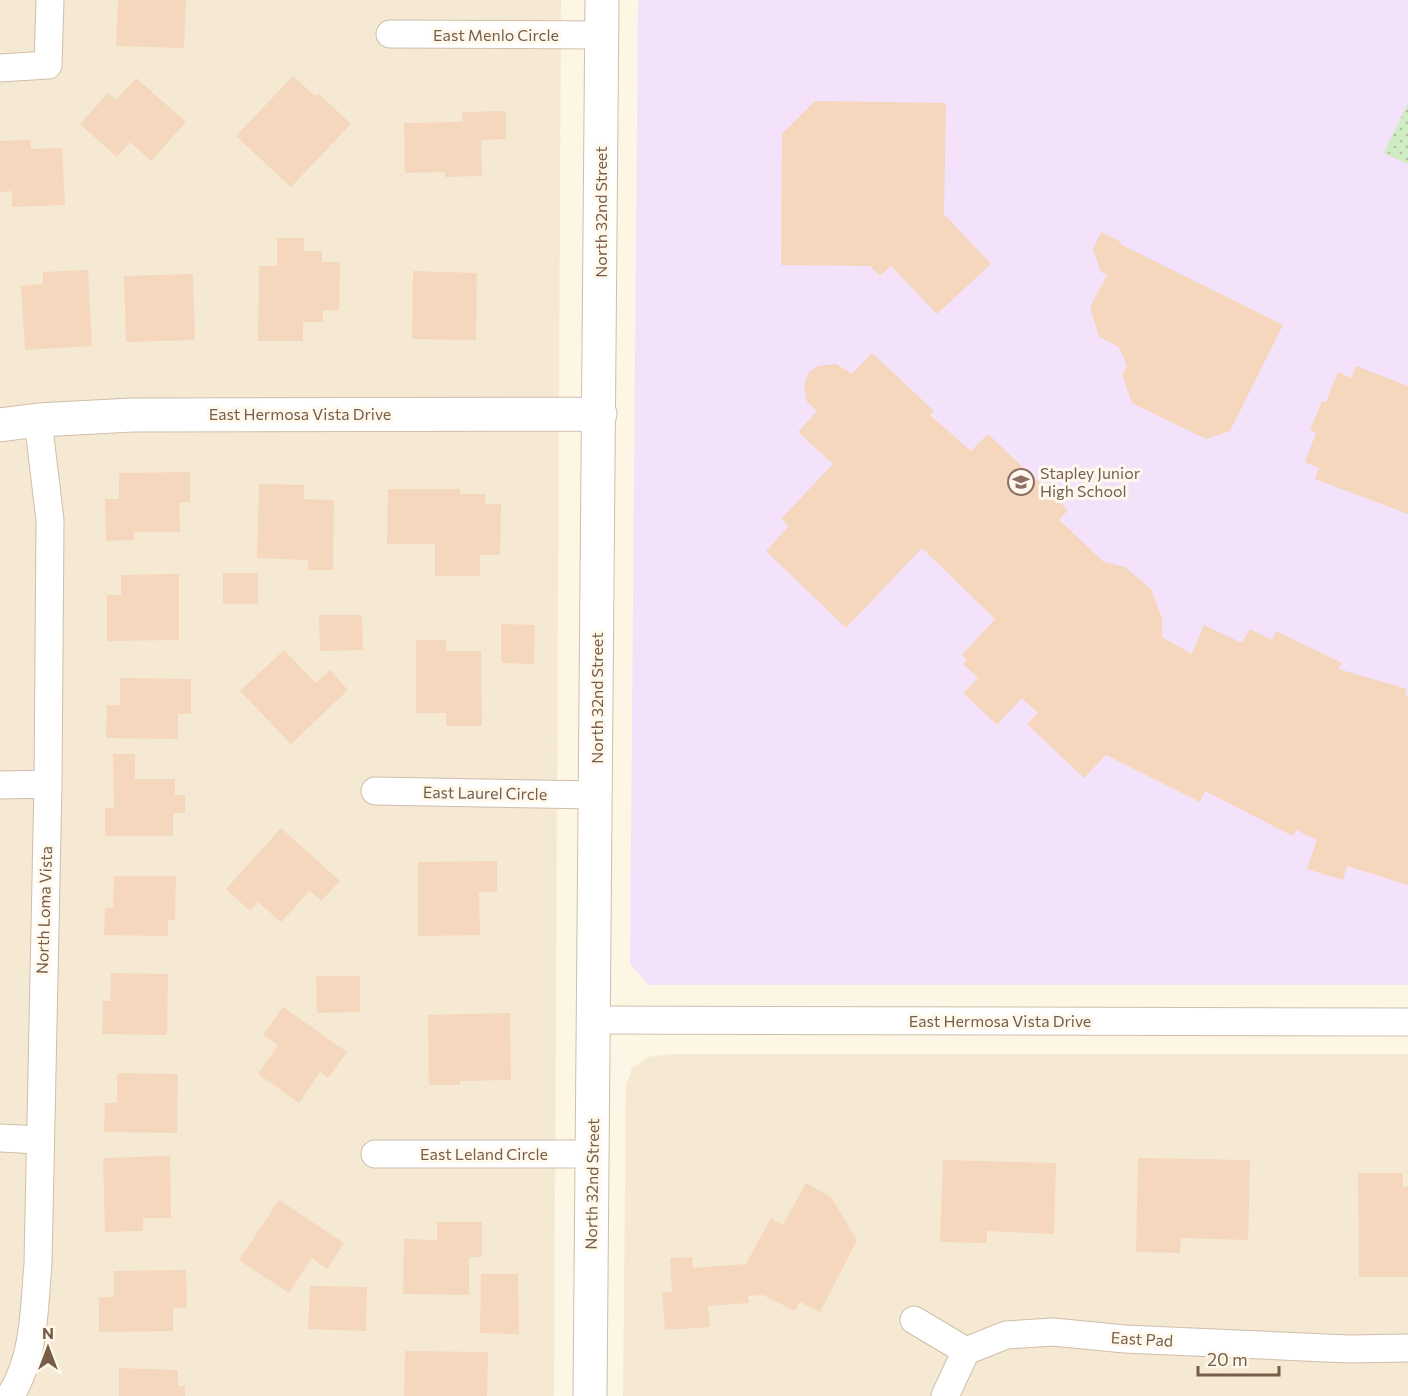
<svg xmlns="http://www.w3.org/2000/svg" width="1408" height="1396" font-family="Commissioner,sans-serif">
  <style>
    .residential { fill: #f5e9d3 }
    .education { fill: #f3e2fa }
    .grass { fill: url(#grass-dots) }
    .building { fill: #f4d7bc }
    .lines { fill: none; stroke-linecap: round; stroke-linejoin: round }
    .minor-casing { stroke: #cfbeab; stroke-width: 29 }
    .tertiary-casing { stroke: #cfbeab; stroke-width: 35 }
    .minor { stroke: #fff; stroke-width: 27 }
    .tertiary { stroke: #fff; stroke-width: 33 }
    .labels { text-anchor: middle; stroke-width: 6; stroke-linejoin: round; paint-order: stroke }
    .street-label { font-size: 16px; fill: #785e49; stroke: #fff9ed }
    .education-label { font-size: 16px; fill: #785e54; stroke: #fff9ed; text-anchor: start }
  </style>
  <defs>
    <pattern id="grass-dots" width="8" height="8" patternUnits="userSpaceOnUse" patternTransform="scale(1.5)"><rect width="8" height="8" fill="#d0ecc3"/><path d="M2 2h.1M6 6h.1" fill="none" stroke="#aec2a0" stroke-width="1.8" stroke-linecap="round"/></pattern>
  </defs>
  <rect width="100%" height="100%" fill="#fdf6e5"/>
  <path class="residential" d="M0,0H561L554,1396H0Z
    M671,1054H1408V1396H623L626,1086L632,1068L648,1057Z"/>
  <path class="education" d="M638,0H1408V985H649L630,964Z"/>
  <path class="grass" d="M1408,103V164L1384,153Z"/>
  <path class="building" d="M118,0H186L184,48L116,46Z
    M293,76L315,96L318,93L351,124L291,187L236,136Z
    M136,78L186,122L151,161L130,142L117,157L80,124L108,93L116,100Z
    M815,101L946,103L944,214L991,264L937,314L891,266L880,276L870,266L781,265L782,134Z
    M506,111V139L481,140L482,176L445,177V172L405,173L404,123L463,122L462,112Z
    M31,140V149L62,148L65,205L12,207V191L0,192V141Z
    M1101,232L1121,242L1120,244L1283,325L1230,431L1206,439L1132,403L1122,375L1127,366L1119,347L1099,337L1090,307L1107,275L1101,272L1093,249Z
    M277,238H304V251H322V262H340L339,311L323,310V322H303V341H258L259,266H277Z
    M88,270L92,346L25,350L21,286L43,284V272Z
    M413,271L477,273L476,340L412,339Z
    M193,274L195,340L126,342L124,276Z
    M872,353L934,411L930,415L971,451L988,434L1068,510L1059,520L1104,562L1125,567L1151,589L1162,618V637L1192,654L1204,625L1242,643L1250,629L1272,640L1276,631L1342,663L1338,669L1407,689L1405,696L1408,697V885L1347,866L1343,880L1307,869L1317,840L1296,830L1293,836L1205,791L1200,802L1106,755L1084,778L1027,724L1038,713L1022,698L997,725L963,693L978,678L963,664L967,660L962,655L995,619L922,548L846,628L766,551L789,526L781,519L833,464L798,432L817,411L807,402L804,386L809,372L818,366L836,364L852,374Z
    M1356,366L1408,386V514L1315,479L1319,468L1305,462L1316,433L1310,430L1322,401L1326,402L1338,372L1351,378Z
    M190,472V502L179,503L180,532H134V540L106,541L105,499H119V473Z
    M259,484L304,485V499L334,500L333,570H308V560L257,558Z
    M388,489H460V494H486L485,504H501L500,555H480V576H435V544H387Z
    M223,573H258V604H223Z
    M179,574V640L107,641V595H121V575Z
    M319,615H362L363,650L320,651Z
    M501,624L535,625L534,664L501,663Z
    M416,640H446V651H481L482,726H446V713H416Z
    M284,650L316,683L330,670L348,690L291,744L240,691Z
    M120,678L191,679V714H178V739L106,738L107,705H120Z
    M113,754H135V779H175V795H185V813H173V836H105V808H114Z
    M281,828L340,881L321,901L310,891L281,922L258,902L250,911L226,889Z
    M497,861V892H479L480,935L418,936V862Z
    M114,876H176L175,920H168V936L104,935L105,908H113Z
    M111,973L168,974L167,1035L102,1034L103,1001H110Z
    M316,976H360V1012L317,1013Z
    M283,1007L347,1052L328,1078L320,1072L299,1103L258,1074L278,1045L263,1035Z
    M510,1013L511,1080L460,1081V1085H429L428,1015Z
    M117,1073L178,1074L177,1133L104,1132L105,1103H117Z
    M170,1156L171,1218H143V1231L105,1232L103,1158Z
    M1138,1158L1250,1160L1248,1240L1181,1238L1180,1253L1136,1252Z
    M943,1160L1056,1163L1054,1234L987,1231V1243L940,1242Z
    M1358,1173H1403V1187H1408V1277H1359Z
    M806,1183L831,1197L857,1240L820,1312L800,1302L795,1311L763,1295L748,1296L749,1303L708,1306L710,1327L665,1330L662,1292H672L670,1258L692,1257L693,1268L746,1264L771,1218L783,1225Z
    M279,1200L344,1243L327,1269L312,1258L289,1293L239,1260Z
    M437,1222H482V1257H469V1295L403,1294L404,1239L437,1240Z
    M186,1270L187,1308H173V1331L99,1332V1297H114V1271Z
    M481,1274H518L519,1334L480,1333Z
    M310,1286L367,1287L366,1331L308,1329Z
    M405,1351L488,1352L487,1396H404Z
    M119,1368L178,1370V1386H185V1396H119Z"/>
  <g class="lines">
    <defs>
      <path id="minor" d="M390,34L602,35
        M0,68L48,65L50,0
        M0,785L48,784
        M375,791L596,795
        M593,1020L1408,1022
        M0,1138L39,1140
        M375,1154H592
        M914,1320L966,1351
        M10,1396C35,1358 34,1308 38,1264L48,784L50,520L38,420
        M945,1396L966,1351L1006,1335L1053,1332L1125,1339L1349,1349L1408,1348"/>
      <path id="tertiary" d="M0,425L38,420L132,415L600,414
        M590,1396L602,0"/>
    </defs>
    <use href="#minor" class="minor-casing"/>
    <use href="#tertiary" class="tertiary-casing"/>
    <use href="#minor" class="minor"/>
    <use href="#tertiary" class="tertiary"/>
  </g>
  <defs>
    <symbol id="school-ring" viewBox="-11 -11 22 22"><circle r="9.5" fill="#fff9ed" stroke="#8d6e63" stroke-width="1.5"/><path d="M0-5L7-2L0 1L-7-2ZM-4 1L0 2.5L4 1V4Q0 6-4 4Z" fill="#8d6e63"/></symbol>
  </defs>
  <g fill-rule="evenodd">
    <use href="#school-ring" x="1006" y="467" width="30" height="30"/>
  </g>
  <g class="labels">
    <g class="street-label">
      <text x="496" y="41">East Menlo Circle</text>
      <text transform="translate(601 212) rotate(-90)" y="6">North 32nd Street</text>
      <text x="300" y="420">East Hermosa Vista Drive</text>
      <text transform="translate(597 698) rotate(-90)" y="6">North 32nd Street</text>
      <text transform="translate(485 793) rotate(1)" y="6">East Laurel Circle</text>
      <text transform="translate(44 910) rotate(-88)" y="6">North Loma Vista</text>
      <text x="1000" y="1027">East Hermosa Vista Drive</text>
      <text x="484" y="1160">East Leland Circle</text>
      <text transform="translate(592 1184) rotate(-89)" y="6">North 32nd Street</text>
      <text transform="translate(1142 1339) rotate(3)" y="6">East Pad</text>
    </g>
    <g class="education-label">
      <text x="1040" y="479">Stapley Junior<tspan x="1040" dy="18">High School</tspan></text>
    </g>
  </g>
  <g transform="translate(48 1348)" stroke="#fff9ed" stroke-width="4.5" paint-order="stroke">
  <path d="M0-4.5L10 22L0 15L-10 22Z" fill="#785e49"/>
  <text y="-9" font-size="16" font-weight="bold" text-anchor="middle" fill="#785e49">N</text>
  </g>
  <path d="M1198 1366v9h81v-9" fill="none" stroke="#785e49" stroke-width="3"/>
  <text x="1207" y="1366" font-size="18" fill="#785e49" stroke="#fff9ed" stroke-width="4.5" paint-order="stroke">20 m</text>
</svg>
